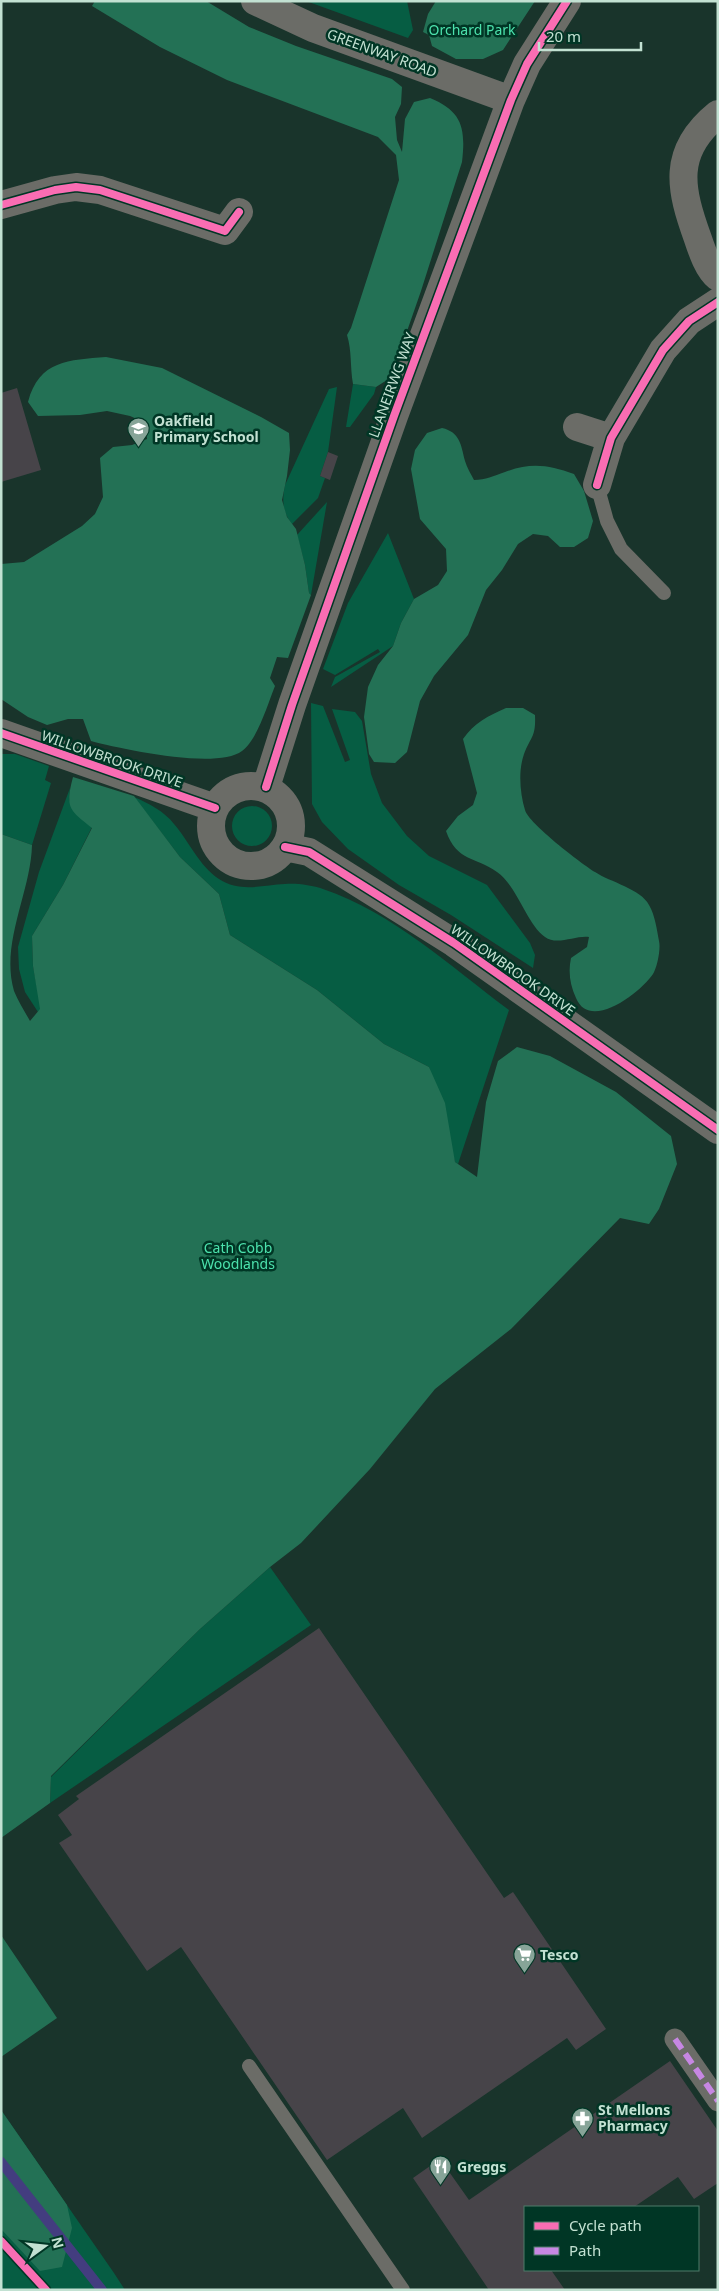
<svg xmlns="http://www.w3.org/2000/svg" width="719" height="2291" font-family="'Noto Sans',sans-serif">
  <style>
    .green { fill: #065d43 }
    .forest { fill: #237155 }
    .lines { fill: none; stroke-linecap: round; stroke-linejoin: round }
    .stream { stroke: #433d7f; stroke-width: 10 }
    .building { fill: #474449 }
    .service { stroke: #6b6c67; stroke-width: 14 }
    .pedestrian { stroke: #6b6c67; stroke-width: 21 }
    .minor { stroke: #6b6c67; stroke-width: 28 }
    .tertiary { stroke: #6b6c67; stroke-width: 28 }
    .quiet { stroke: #c787e3; stroke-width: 6; stroke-dasharray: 12 6; stroke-linecap: butt }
    .cycleway-casing { stroke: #003625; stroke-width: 11 }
    .cycleway { stroke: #f96db3; stroke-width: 8 }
    .labels { text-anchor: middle; stroke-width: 5; stroke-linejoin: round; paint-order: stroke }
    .park-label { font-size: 14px; fill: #4ce2ad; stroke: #003625 }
    .street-label { font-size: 14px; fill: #c2e1d2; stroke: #003625 }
    .poi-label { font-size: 14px; font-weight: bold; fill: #c2e1d2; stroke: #003625; text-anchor: start }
  </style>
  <rect width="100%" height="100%" fill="#19342b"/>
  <path class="green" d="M306,1H407L413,30L408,38Z
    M353,384L376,387L374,394L350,427H346Z
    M337,387L328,452L320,476L325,478L318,498L292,524C282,512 282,500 285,485L329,389Z
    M327,502L311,595L309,593L305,565L297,535Z
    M388,533L414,599L401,623L393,646L331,687L335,677L380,652L378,649L335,675L323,669L348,603Z
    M311,703L323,706L345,762L350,760L332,709L355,712L362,721L371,774L382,803L407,836L429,856L487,885L530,943L535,955L533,968L451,915L399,885L348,849L322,822L312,804Z
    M1,754H15L49,766L45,780L51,783L32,845L1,834Z
    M70,788L69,800L92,827L63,885L32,936L33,966L41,1009L38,1012L25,992L19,969L18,947L39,872Z
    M134,797C148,803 164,811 174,824C189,841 199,866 219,879C241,893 262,885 285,884C296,883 312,885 323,889C393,913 450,966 509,1010L458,1164L455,1162L429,1067L384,1044L317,990L230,935L219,894L180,857Z
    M232 826a20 20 0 1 1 40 0a20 20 0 1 1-40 0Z
    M270,1567L311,1625L50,1803L51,1777L200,1629Z
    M1,2110L114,2273L125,2290H1Z"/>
  <path class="forest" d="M95,1H206L249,27L296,46L392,79L402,87L401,104L395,117L397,140L402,152L405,119L414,102L430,98C462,111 466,128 462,162L421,291L398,357L387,380L376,387L353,384C350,367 352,351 347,335L351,328L399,180L396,155L378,137L227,80L160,47L92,6Z
    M436,1H535L503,50L483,59H456L432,46L429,35L423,32L428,14Z
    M106,357L162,368L261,417L289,433L290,450L287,476L282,500L287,517L296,529L305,565L309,593L311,595L288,658L277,657L270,678L275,686C268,703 257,741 242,751C217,770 121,749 91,741L83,719H68L47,725L28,717L1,699V564L24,562L82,526L95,514L103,497L100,458L113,447L132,445L147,439L146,423L130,416L107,411L80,415L38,416L28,402C39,360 69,360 106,357Z
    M442,428C460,432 461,445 465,461C467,468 471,474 474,480C486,480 493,476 505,472C531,462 549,465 574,474L584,491L593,521L588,538L574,547H560L548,536L533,534L518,544L502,570L486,590L468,635L434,676L420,701L407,752L395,763L374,762L369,754L364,717L368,687L378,665L393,646L401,623L414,599L438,585L447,571L446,549L420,519L411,469L415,450L427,433Z
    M506,708H523L535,715C536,737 531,736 524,754C518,771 520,793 525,810C528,823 582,864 595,872C610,882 641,889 649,905C655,915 657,930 659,941C661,949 657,968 653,974C641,992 590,1032 576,998C570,985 568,972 571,958L587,947L589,937C576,935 557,946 545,937C526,923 518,887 497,872C475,856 457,862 446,831L458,816L473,805L477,793L463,739C474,723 488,716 506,708Z
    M73,777L134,796L180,857L219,894L230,935L317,990L384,1044L429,1067L445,1103L455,1162L477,1177L486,1102L498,1061L517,1047L550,1056L616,1092L671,1136L677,1164L659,1209L649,1224L620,1218L511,1329L435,1389L370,1469L301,1543L270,1567L200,1629L51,1776L50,1803L1,1838V834L32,845C31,892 0,943 14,991C18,1001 25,1012 30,1021L40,1009L33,966L32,936L63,885L92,828C69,810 65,808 73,777Z
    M1,1935L57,2018L1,2057Z
    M1,2110L67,2205L72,2228L62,2267L40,2271L1,2229Z"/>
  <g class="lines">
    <path class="stream" d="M1,2162L102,2290"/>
  </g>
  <path class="building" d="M17,388L41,470L1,482V393Z
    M328,452L338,456L330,480L320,476Z
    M319,1628L504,1898L513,1892L606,2029L576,2050L567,2038L422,2138L403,2108L327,2160L181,1947L147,1971L59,1843L72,1835L58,1815L79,1799L76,1796Z
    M670,2061L718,2131V2183L694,2199L678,2177L634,2207H525V2270H551L565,2290H489L413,2178L440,2159L469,2200Z"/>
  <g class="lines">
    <path class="service" d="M597,485L607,521L621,549L664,593
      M249,2066L403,2290"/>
    <path class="pedestrian" d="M675,2039L718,2101"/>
    <path class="minor" d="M718,114C671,152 680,189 698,239C702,251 708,269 718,277
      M1,205L55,190L76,187L100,190L225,231L239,212
      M577,427L611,438
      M597,485L611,438L663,350L689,321L718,302"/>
    <path class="tertiary" d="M255,1L313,28L511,100
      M1,733L215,808
      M211 826a40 40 0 1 1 80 0a40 40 0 1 1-80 0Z
      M266,787L292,705L394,416L511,100L527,64L567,1
      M285,847L309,852L454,943L718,1130"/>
    <path class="quiet" d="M675,2039L718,2101"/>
    <defs>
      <path id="cycleway" d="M1,205L55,190L76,187L100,190L225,231L239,212
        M597,485L611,438L663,350L689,321L718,302
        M1,733L215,808
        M266,787L292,705L394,416L511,100L527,64L567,1
        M285,847L309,852L454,943L718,1130
        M1,2241L46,2290"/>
    </defs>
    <use href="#cycleway" class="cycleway-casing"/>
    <use href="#cycleway" class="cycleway"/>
  </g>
  <defs>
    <symbol id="school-pin" viewBox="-11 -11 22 30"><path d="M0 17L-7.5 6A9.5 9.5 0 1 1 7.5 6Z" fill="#87a498" stroke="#003625"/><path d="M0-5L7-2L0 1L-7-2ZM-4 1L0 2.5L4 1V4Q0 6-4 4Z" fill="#fff"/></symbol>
    <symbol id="supermarket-pin" viewBox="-11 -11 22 30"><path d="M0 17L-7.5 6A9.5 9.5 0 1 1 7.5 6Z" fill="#87a498" stroke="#003625"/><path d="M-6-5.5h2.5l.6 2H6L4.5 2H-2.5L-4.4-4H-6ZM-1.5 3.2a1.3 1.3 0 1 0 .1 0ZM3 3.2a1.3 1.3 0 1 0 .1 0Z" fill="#fff"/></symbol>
    <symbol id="pharmacy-pin" viewBox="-11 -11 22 30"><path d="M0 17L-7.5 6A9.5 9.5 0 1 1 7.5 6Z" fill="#87a498" stroke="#003625"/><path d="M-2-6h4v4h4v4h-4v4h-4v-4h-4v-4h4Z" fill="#fff"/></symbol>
    <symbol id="restaurant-pin" viewBox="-11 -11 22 30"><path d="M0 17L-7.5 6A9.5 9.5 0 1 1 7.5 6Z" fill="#87a498" stroke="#003625"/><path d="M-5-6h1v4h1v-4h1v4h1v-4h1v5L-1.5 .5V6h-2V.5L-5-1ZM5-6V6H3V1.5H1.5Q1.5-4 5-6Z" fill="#fff"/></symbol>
  </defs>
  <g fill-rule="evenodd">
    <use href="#school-pin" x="126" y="416" width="25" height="34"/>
    <use href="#supermarket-pin" x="512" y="1942" width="25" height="34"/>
    <use href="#pharmacy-pin" x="570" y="2106" width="25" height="34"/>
    <use href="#restaurant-pin" x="428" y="2154" width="25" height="34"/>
  </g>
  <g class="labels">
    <g class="park-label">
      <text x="472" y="35">Orchard Park</text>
      <text x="238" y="1253">Cath Cobb<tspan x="238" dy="16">Woodlands</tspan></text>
    </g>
    <g class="street-label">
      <text transform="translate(382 53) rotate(20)" y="5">GREENWAY ROAD</text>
      <text transform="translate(392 385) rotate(-70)" y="5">LLANEIRWG WAY</text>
      <text transform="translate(112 759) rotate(19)" y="5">WILLOWBROOK DRIVE</text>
      <text transform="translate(513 970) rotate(35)" y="5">WILLOWBROOK DRIVE</text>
    </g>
    <g class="poi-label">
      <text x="154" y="426">Oakfield<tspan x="154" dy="16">Primary School</tspan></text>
      <text x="540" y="1960">Tesco</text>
      <text x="598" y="2115">St Mellons<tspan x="598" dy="16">Pharmacy</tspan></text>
      <text x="457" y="2172">Greggs</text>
    </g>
  </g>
  <rect width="719" height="2291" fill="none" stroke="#c2e1d2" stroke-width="5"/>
  <rect x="524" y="2206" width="175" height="65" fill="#003625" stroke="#4e7a6a"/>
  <rect x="534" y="2222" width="25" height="8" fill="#f96db3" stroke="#4e7a6a"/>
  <text x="569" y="2231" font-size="15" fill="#c2e1d2">Cycle path</text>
  <rect x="534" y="2247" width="25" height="8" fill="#c787e3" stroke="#4e7a6a"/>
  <text x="569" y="2256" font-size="15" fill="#c2e1d2">Path</text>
  <g transform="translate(45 2246) rotate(75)" stroke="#003625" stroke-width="4" paint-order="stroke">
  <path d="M0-4L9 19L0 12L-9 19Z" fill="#c2e1d2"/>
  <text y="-8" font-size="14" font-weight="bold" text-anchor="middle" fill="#c2e1d2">N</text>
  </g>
  <path d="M539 42v8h102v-8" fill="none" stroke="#c2e1d2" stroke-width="2.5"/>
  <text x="546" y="42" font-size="15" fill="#c2e1d2" stroke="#003625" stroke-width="4" paint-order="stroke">20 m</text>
</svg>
